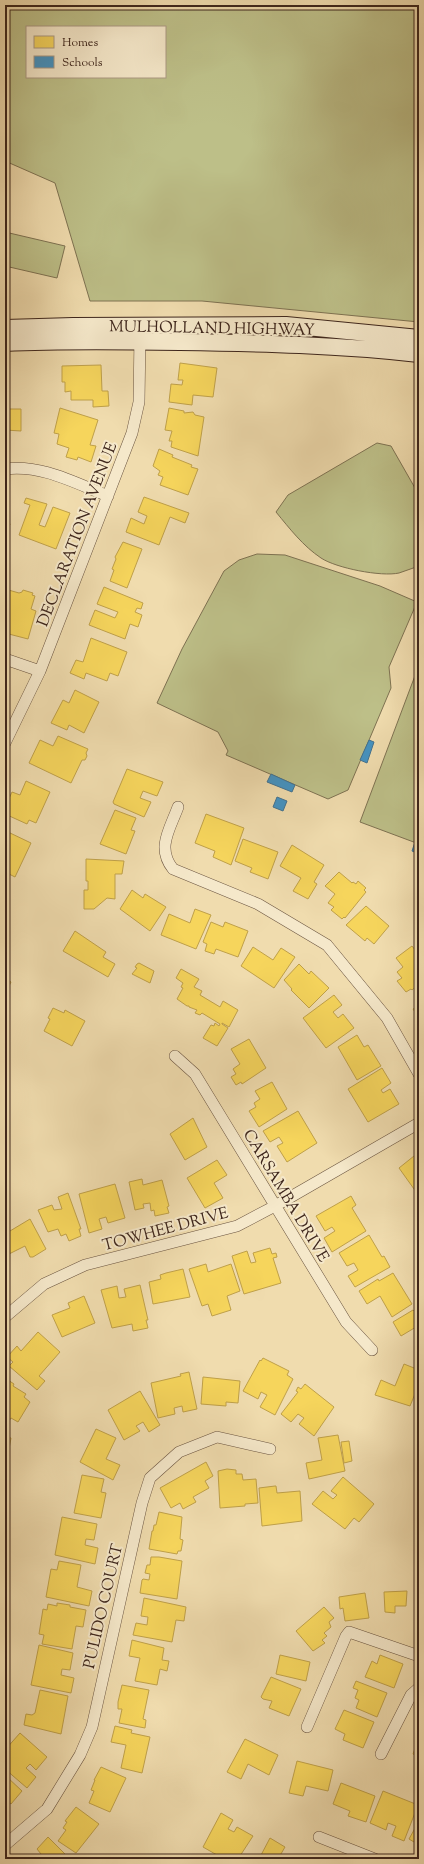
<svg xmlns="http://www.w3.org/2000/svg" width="424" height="1864" font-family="'Sorts Mill Goudy',serif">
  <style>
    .green { fill: #bdbf88; stroke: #7e7252; fill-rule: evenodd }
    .homes { fill: #f6d55c; stroke: #bfa049 }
    .schools { fill: #4393c3; stroke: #427291 }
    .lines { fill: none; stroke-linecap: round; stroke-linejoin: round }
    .street-casing { stroke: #6a5440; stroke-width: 12 }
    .secondary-casing { stroke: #3e261c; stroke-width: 18 }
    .street { stroke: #f5e8ca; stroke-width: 11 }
    .secondary { stroke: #f5e8ca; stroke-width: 16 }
    .labels { text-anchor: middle; stroke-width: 4; stroke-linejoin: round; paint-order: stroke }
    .street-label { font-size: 16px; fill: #3e261c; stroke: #f5e8ca }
  </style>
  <rect width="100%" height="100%" fill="#f0dcae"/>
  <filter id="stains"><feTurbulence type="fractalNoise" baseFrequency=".005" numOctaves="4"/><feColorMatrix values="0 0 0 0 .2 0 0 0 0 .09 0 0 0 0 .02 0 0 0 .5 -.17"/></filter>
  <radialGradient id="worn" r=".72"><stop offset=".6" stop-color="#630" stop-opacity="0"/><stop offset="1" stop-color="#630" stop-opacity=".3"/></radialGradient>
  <path class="green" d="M5,5H419V322L202,301H90L55,183L5,161ZM27,27H165V77H27Z
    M5,232L65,246L57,278L5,266Z
    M377,443L391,446L419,495V566C412,568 406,571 399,573C381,577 336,568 321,558C303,546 290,529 276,512L288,495Z
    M257,554L285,555L380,586L417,602L389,667L391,688L348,790L328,799L226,755L228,751L218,732L157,703L182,649L224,571L239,560Z
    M419,665V844L360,822Z"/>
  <path class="homes" d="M180,363L217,368L213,397L193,395L192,405L169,402L171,384L182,385L183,380H178Z
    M101,365L102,391H108L109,406L93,407V400H71V391L65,392V382H62V366Z
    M60,408L98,420L90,445L96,446L91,462L78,457L77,460L66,457L69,448L57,444L59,434L54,433Z
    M169,408L184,411V413L193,412L195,415L204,417L198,456L171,447L172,441H169L172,431L165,430Z
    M5,409H21V431L5,430Z
    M159,449L173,455L172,457L192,465L191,467L198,469L188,495L160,485L163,477L158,475L160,471L153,466Z
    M144,497L189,513L185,523L170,517L159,545L126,532L131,518L144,524L147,516L138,512Z
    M26,498L47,504L39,525L45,527L53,507L70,513L56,549L19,535L30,505L24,503Z
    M5,507L10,525L5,527Z
    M123,542L142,549L127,588L110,581L114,570L112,569L116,559L115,557Z
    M104,587L143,603L141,609L137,608L135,612L142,615L138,627L130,624L125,639L89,625L95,610L115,618L118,612L97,604Z
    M5,589L19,593L22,592L23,590L33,593L32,595L35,596L31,609L36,611L28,639L5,633Z
    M91,638L127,652L118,676L110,673L107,681L86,673L84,679L70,673L76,660L83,662Z
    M75,690L99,702L84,733L69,725L67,730L51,723L63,700L69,703Z
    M58,736L88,749L86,753L87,756L85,760H82L71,783L29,763L40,740L53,746Z
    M127,769L163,782L157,796L143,791L140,798L151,802L144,817L114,804L113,802Z
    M26,781L50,792L36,823L29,820L27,824L5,814V807L12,792L20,795Z
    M115,810L136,818L131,830L135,831L126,854L100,844Z
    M206,814L244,828L231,865L213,857L215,851L195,843Z
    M8,832L31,843L15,877L5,872V838Z
    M243,839L278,852L268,879L250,872L252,868L235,861Z
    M292,845L324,865L314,882L317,884L308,899L293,891L301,878L280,866Z
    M86,859L124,861L122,874H115V899L107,898L94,909H84V890H88V881H86Z
    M339,872L352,883L353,882L356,884L358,881L366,888L364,890L366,892L345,918L344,917L342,919L331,910L334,907L328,903L335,894L325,886Z
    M132,890L143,898L145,894L166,907L150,931L120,909Z
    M418,898H419V914H418Z
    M366,906L389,926L374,944L367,938L365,941L346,925Z
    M195,909L211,915L196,949L161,935L169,914L190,923Z
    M211,922L223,927L225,922L248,931L238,957L216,949L214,954L205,951L207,944L203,942Z
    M75,931L106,952L103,957L115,964L108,977L63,951Z
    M412,946L419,955V984L412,990L411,989L406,992L397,981L402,978L397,972L403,967L396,958Z
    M253,947L273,960L281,948L295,957L274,988L241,966Z
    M139,963L154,971L150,983L132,974L137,968L135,967L137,964Z
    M299,964L309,974L311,971L329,988L309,1008L291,990L292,989L284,980Z
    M181,969L199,979L194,987L202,991L200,995L220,1007L223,1001L238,1010L229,1027L222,1023V1024L228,1028L217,1046L203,1038L211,1025L214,1026L215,1023L219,1026L220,1024L202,1013L200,1015L195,1013L197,1010L189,1007V1006H187L177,999L183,988L181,987L183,983L176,978Z
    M5,978L11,982L5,994Z
    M334,995L342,1005L333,1012L338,1018L343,1014L354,1028L326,1048L303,1018Z
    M419,1005V1018L413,1009Z
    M53,1008L64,1013L65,1010L85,1021L72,1046L44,1031L50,1019L48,1018Z
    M357,1035L364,1047L368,1045L381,1066L357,1080L338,1047Z
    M249,1039L266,1068L242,1084L241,1082L236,1085L231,1077L236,1074L233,1069L240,1064L231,1049Z
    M382,1068L391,1083L381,1090L383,1093L390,1089L399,1104L368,1122L348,1089Z
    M272,1082L287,1109L259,1127L249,1111L256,1107L254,1103L260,1099L255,1091Z
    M298,1111L317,1143L287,1162L277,1146L283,1143L279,1137L270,1142L263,1131Z
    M193,1118L207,1147L185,1160L170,1134Z
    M414,1156L419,1161V1196L399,1168Z
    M217,1160L227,1175L214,1183L223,1198L205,1208L187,1178Z
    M142,1179L143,1185L162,1180L169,1206L167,1207L169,1213L155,1216L154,1210L151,1211L150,1203L143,1204L144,1208L135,1210L129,1182Z
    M115,1184L125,1218L108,1223L106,1217L99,1219L102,1229L89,1233L79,1194Z
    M68,1193L81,1229H79L81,1236L69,1241L66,1234L61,1236L58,1229L48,1232L38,1210L52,1205L54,1210L62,1209L58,1197Z
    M351,1196L356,1205L352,1208L366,1231L332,1252L324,1238L335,1231L332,1227L325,1231L316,1216Z
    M30,1219L46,1249L33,1257H30L25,1246L9,1254L5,1246V1234Z
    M369,1235L382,1257L384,1256L390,1267L355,1287L348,1276L358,1270L354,1263L347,1266L339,1253Z
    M270,1248L272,1254L276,1253L277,1257L273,1258L281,1283L244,1294L232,1256L247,1251L251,1263L256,1262L253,1253Z
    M206,1264L208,1272L231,1264L240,1291L227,1296L231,1310L212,1316L208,1304L202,1306L189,1269Z
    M183,1269L190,1297L153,1304L149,1282L161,1279L160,1275L166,1273Z
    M393,1273L412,1304L392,1317L380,1296L367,1304L359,1291L378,1279L379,1281Z
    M140,1285L148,1320H146L148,1328L133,1331L132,1324L112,1328L101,1290L117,1286L119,1298L126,1297L124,1289Z
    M84,1296L95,1323L62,1337L52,1315L70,1308L68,1303Z
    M413,1310L415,1312L419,1310V1333L416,1327L401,1336L393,1322Z
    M38,1332L60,1352L39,1376L45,1381L37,1390L9,1366L13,1362L7,1357L17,1346L21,1351Z
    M263,1358L289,1371L287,1375L293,1379L275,1415L260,1407L267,1395L261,1392L258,1399L243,1391L260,1360L261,1361Z
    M404,1364L419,1370V1384L410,1406L375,1395L381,1380L395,1386Z
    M189,1372L197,1409L183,1412L182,1406L174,1408L175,1414L158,1418L151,1383L181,1376L180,1374Z
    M203,1377L240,1381L238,1403L226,1402V1406L201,1404Z
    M5,1378L14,1384L13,1386L26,1394L24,1397L30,1402L18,1422L11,1418L6,1426Z
    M305,1384L334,1407L314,1436L299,1424L304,1418L298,1414L291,1422L281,1414L298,1392L296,1391L298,1387L301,1389Z
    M140,1391L160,1425L149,1432L143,1422L136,1426L140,1431L124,1440L108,1410Z
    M96,1429L116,1438L106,1459L120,1465L113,1480L80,1462Z
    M338,1435L345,1471L309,1479L306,1463L322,1460L318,1438Z
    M5,1437L11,1438L5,1471Z
    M349,1441L352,1461L344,1463L341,1442Z
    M206,1462L213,1476L205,1481L209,1488L193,1497L196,1502L183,1509L180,1503L171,1508L160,1488Z
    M227,1469L236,1470V1474H242L243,1480L256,1479L258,1503L245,1504V1506L220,1508L218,1471Z
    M82,1475L104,1479L101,1492L106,1493L101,1518L74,1513Z
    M343,1477L374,1504L359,1522L354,1518L345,1529L312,1504L323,1491L333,1499L337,1495L331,1491Z
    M275,1486H276L277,1493L300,1491L302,1521L262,1526L259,1488Z
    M159,1512L182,1517L180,1539L183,1540L181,1551H178L177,1554L149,1549L152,1531H153L154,1525H156Z
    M62,1517L97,1524L94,1540L86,1539L85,1545L98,1548L95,1564L55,1555Z
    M151,1557H159L182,1561L177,1599L140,1593L142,1580L143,1579L149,1580L150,1574L145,1573L147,1565H150Z
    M59,1561L81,1565L77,1587L92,1591L89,1606L46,1597L51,1569L57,1570Z
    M407,1591L406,1606H395V1613L385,1612L384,1592Z
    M365,1593L369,1618L345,1621L343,1608L340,1609L339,1597Z
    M144,1598L186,1607L184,1621L176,1620L172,1642L133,1635L136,1623L147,1625L148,1617L141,1616Z
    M57,1603L70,1605V1607L86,1610L83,1627L76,1626L72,1649L42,1644L44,1635L39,1634L43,1609L47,1610L48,1604L57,1606Z
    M324,1607L334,1618L329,1622L331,1627L324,1633L327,1636L322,1640L325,1643L313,1651L296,1631Z
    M132,1640L164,1648L162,1660L169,1661L167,1671L160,1669L157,1685L135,1681L140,1658L129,1656Z
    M39,1645L73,1653L70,1670L62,1669L61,1675L74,1678L71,1693L31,1685Z
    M280,1655L310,1662L306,1681L276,1674Z
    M380,1655L403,1664L394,1688L365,1677L372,1661L377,1664Z
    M271,1677L301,1689L289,1716L269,1708L272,1701L263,1699L261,1697Z
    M356,1681L387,1693L377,1717L356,1708L359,1700L355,1698L358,1690L353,1688Z
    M122,1685L149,1690L143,1719L146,1720L145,1728L119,1723L122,1709H118V1702Z
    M40,1690L68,1696L61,1734L24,1725L26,1714L32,1715L35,1713Z
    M344,1710L374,1722L363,1748L343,1740L345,1734L335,1729Z
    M115,1726L132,1730L131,1733L150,1737L142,1773L121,1768L126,1745L111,1742Z
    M20,1733L47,1757L36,1770L30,1764L26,1768L36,1777L27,1788L5,1769V1750Z
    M419,1738V1757L413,1754Z
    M245,1739L278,1755L269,1775L248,1764L241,1779L227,1772Z
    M297,1761L333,1770L328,1791L306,1786L303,1796L289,1793Z
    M101,1767L126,1778L110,1812L89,1803L94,1791L91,1790L95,1780H94Z
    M6,1776L22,1791L11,1804L5,1799Z
    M341,1783L375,1796L366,1822L348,1816L350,1811L333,1804Z
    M383,1791L418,1805L404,1841L392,1836L396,1826L388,1823L386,1830L370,1823Z
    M76,1807L99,1824L76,1853L58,1841L66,1830L63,1828L67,1822L65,1821Z
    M221,1813L233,1820L228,1829L234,1832L237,1827L253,1836L238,1859H224L203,1847Z
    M419,1821V1845L409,1839Z
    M48,1837L70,1859H45L37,1849Z
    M270,1838L285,1847L278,1859H263L260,1857Z"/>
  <path class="schools" d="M369,740L374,742L367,763L360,760Z
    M271,774L295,785L292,792L267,782Z
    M277,797L287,801L283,811L273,807Z
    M416,839L419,840V854L412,851Z"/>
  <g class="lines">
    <defs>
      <path id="street" d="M5,469C41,464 75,483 108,496
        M5,659L40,671
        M5,743L40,671L132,433L139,402L140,335
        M178,807C170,829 156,848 173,869L258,904L327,945L387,1018L419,1074
        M175,1056L195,1074L346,1322L372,1350
        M5,1317L44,1284L85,1265L237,1226L275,1206L419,1123
        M307,1727L346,1636L349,1632L419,1656
        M381,1754L411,1695L419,1688
        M319,1837L375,1859
        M5,1845L47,1809L80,1755L92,1727L142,1503L150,1478L179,1452L217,1437L270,1449"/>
      <path id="secondary" d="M5,328L73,326L286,325L419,338
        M5,343C64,340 122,341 180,342C260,343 340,345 419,354"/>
    </defs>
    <use href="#street" class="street-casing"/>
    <use href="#secondary" class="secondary-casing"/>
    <use href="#street" class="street"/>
    <use href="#secondary" class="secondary"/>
  </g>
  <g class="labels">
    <g class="street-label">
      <text transform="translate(212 327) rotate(1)" y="6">MULHOLLAND HIGHWAY</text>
      <text transform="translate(76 534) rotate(-69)" y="6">DECLARATION AVENUE</text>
      <text transform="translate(287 1195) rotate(59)" y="6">CARSAMBA DRIVE</text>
      <text transform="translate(165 1228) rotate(-15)" y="6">TOWHEE DRIVE</text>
      <text transform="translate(102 1606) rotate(-77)" y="6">PULIDO COURT</text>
    </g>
  </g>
  <rect width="424" height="1864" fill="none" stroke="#f0dcae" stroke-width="20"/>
  <rect x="6" y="6" width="412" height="1852" fill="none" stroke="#3e261c" stroke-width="2"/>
  <rect x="10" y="10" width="404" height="1844" fill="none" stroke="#3e261c"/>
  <rect x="26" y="26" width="140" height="52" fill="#f5e8ca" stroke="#ac9a84"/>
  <rect x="34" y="36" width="20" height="12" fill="#f6d55c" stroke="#ac9a84"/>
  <text x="62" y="46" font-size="12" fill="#3e261c">Homes</text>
  <rect x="34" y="56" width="20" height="12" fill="#4393c3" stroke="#ac9a84"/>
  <text x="62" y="66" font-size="12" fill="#3e261c">Schools</text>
  <rect width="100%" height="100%" filter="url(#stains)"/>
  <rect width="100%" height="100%" fill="url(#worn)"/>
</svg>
